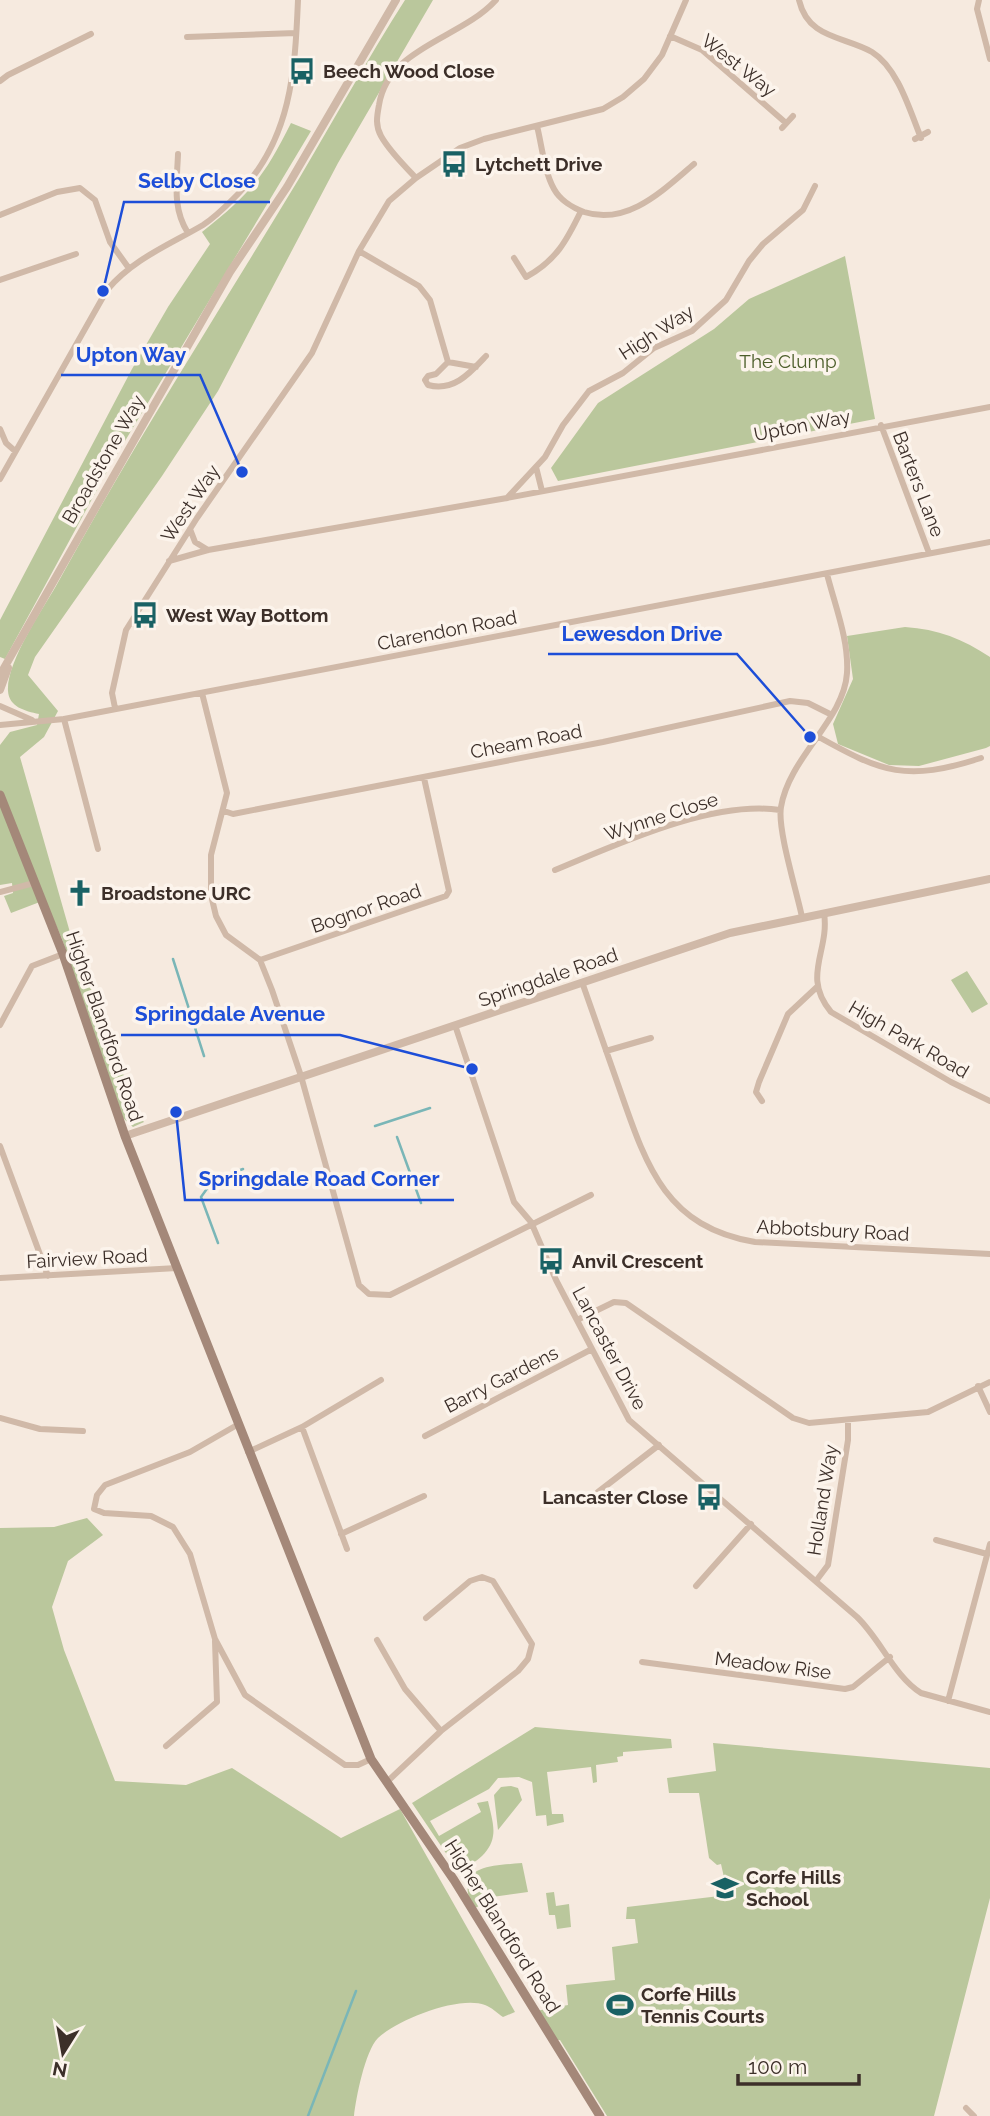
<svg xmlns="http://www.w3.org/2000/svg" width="990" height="2116" font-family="Raleway,sans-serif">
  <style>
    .green { fill: #bac79c }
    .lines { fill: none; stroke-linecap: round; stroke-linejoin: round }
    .stream { stroke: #7ab6b7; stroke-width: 2.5 }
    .minor { stroke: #d0b9a8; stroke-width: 6 }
    .tertiary { stroke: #d0b9a8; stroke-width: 8 }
    .secondary { stroke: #a48879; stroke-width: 9 }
    .labels { text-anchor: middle; stroke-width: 7; stroke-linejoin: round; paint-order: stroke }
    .street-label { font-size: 19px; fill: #3c2f29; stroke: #fcf4ec }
    .poi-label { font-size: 19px; font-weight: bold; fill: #3c2f29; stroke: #fcf4ec; text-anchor: start }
    .park-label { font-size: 19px; fill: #4c5e2a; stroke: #fcf4ec }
    .leader { fill: none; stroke: #1d4ed8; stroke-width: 2.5 }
    .callout-dot { fill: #1d4ed8; stroke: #fcf4ec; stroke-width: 2.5 }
    .callout-label { font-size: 21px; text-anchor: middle; font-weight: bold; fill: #1d4ed8; stroke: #fcf4ec; stroke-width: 7; stroke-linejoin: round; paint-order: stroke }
  </style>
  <rect width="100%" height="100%" fill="#f6eadf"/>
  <path class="green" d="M405,0H433L338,163L218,391L162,476L35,657L28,675L58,711L44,737L20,757L81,971L103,1010L135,1111L144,1122L133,1127L123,1118L62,939L45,900L11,913L4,896L13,893L12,883L0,885V745L10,732L37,725L39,714C25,711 9,707 8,691C6,663 42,610 56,586C132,447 218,313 300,177C335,118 368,58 405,0Z
    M291,123L311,131L110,466L5,659L0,657V620L132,369L168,307L210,244L202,232C250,194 264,177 291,123Z
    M845,256L875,419L558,481L551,468L598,403L714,329L749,299Z
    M905,627C938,629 963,639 990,657V746L986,748L919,766L889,765L838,744L833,724L853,679L847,636Z
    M967,971L988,1004L972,1013L951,980Z
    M87,1518L103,1535L68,1561L52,1607L64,1650L115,1781L186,1785L232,1768L341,1838L400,1809L515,2012L503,2017C497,2013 491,2007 485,2005C459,1995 397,2020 378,2038C365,2051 356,2098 354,2116H0V1528L54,1527Z
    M535,1727L671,1739L672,1748L623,1752V1756L617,1757L618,1762L596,1765L597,1782L593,1783L591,1767L547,1772L552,1814H563L564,1822L547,1826L546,1815L536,1816L532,1782L519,1777L498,1778L489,1789L430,1821L439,1836L481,1812L477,1803L488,1801C490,1811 495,1826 493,1836C491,1852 472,1868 456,1868L412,1803Z
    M713,1743L990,1768V1898L934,2116H607L560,2040H554L536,2011L568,2005L566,1985L615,1980L612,1947L638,1943L635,1919H626L627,1907L728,1895L721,1864L717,1865L709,1858L699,1793H669L667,1778L716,1771Z
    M511,1786L518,1788L522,1800L498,1830L494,1795L501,1787Z
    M522,1863L528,1892L485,1898V1903L473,1909C454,1865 488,1866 522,1863Z
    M554,1892L556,1906L569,1904L571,1927L557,1929L555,1915H549L546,1893Z"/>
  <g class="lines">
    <path class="stream" d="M173,959L204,1056
      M375,1126L430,1108
      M397,1137L421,1203
      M218,1243L201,1197L214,1179L243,1169
      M308,2116L356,1991"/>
    <path class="minor" d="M799,0C808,39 844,36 872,52C898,68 910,111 921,138
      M979,0L977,9L990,59
      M670,36L702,50L786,123
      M187,37L296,33
      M0,81L8,75L91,34
      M537,126C542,146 544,171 554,189C560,200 573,208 584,212C628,226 663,190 694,164
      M782,128L793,116
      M915,139L928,132
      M178,154C177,182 172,208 188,233
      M416,178C404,165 390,152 381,136C375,125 377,116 379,105C388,47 461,39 496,0
      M0,215L57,192L80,188L95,200L110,242L128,267
      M359,251L419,286L430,300L448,362L436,374L428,376L425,380L428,385C454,392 470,373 486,356
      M514,258L526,277C556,261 567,240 581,211
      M0,280L76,254
      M448,362L476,367
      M881,425L929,553
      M0,429L6,443L15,451
      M536,467L542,491
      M0,479L107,290C133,259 169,245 203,225C217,216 228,204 239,193C291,139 295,72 298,0
      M507,498L545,457L563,425L589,391L623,373L654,348L692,331L726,300L749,261L763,244L803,210L815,186
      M190,529L195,542L208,550
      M169,561L208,550L507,498L990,407
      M202,693L227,793L211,855V895L216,916L226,935L260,960L272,990L301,1076L359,1285L369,1294L390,1295L591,1195
      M0,706L32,720
      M115,708L112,693L126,630L197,518L312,353L359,251L389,201L416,178L460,148L484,139L603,109L623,97L644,79L662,55L686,0
      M64,719L98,849
      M0,725L64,719L990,542
      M817,736C883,773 906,782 981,758
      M224,811L233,814L603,742L790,701L808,703L830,714
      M555,870C618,844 712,800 780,810
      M0,892L34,883
      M824,913C830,951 801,976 831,1012L951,1082L990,1101
      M802,917C797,892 777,829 781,807C789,757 844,720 847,673C849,640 835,606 827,574
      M260,960L446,896L449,891L424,778
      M582,982C595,1019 608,1056 621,1093C647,1168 667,1227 755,1242L990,1254
      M0,1025L32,966L63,954
      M455,1025L514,1202L531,1222L556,1280L629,1420L857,1617C881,1640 894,1676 921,1693L990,1712
      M606,1051L651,1038
      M762,1101L756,1092L759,1082L788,1014L818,986
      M0,1146L48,1276
      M0,1278L177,1268
      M577,1320L614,1302L626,1303L793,1418L809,1423L928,1412L990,1382
      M978,1386L990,1412
      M0,1418L40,1429L83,1431
      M237,1425L190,1452L105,1485L97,1495L94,1509L104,1513L151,1516L173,1527L190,1554L215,1639L245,1695L345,1765H358L371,1759
      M302,1427L347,1549
      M425,1436L592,1349
      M248,1452L302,1427L381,1380
      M598,1492L659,1445
      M341,1534L424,1496
      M936,1540L987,1554
      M816,1581L828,1565L848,1440V1420
      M696,1586L751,1524
      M377,1640L405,1689L441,1731
      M642,1662L845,1689L853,1687L890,1657
      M948,1701L990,1544
      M166,1746L217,1702L215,1641
      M389,1780L441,1731L518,1671L528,1659L532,1644L493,1581L482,1577L470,1581L426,1618
      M966,2108L974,2116"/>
    <path class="tertiary" d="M0,675L230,272L287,187L396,0
      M0,690L8,668
      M125,1136L730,933L990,879"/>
    <path class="secondary" d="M0,795L63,954L125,1136L371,1759L454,1880L600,2116"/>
  </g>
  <defs>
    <symbol id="bus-bare" viewBox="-9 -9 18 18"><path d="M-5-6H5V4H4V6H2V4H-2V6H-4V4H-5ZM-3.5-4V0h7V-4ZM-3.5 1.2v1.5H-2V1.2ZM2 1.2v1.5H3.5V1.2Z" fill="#196164" stroke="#fcf4ec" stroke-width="2.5" paint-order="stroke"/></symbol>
    <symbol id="church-bare" viewBox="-9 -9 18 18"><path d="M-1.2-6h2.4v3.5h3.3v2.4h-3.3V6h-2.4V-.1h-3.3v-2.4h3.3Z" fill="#196164" stroke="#fcf4ec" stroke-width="2.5" paint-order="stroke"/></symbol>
    <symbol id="school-bare" viewBox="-9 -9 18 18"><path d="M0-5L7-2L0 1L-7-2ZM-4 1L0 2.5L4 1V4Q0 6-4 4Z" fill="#196164" stroke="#fcf4ec" stroke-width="2.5" paint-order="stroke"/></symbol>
    <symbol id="stadium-bare" viewBox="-9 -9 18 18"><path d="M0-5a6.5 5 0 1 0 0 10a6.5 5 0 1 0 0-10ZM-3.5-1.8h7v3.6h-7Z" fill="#196164" stroke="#fcf4ec" stroke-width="2.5" paint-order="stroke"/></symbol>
  </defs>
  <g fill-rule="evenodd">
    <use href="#bus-bare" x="283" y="52" width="38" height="38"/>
    <use href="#bus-bare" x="435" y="145" width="38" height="38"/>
    <use href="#bus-bare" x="126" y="596" width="38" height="38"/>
    <use href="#church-bare" x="61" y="874" width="38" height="38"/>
    <use href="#bus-bare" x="532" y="1242" width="38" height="38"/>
    <use href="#bus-bare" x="690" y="1478" width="38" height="38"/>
    <use href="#school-bare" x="706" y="1869" width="38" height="38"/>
    <use href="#stadium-bare" x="601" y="1986" width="38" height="38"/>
  </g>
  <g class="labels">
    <g class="street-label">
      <text transform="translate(739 65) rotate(38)" y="7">West Way</text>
      <text transform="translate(656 332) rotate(-33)" y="7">High Way</text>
      <text transform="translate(802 425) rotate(-11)" y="7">Upton Way</text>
      <text transform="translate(103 459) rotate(-60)" y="7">Broadstone Way</text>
      <text transform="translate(919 484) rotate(69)" y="7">Barters Lane</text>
      <text transform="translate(190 503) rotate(-56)" y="7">West Way</text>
      <text transform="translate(447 630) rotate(-11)" y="7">Clarendon Road</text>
      <text transform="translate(526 741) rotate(-11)" y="7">Cheam Road</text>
      <text transform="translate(661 816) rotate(-18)" y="7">Wynne Close</text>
      <text transform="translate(366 908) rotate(-19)" y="7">Bognor Road</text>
      <text transform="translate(548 977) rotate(-19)" y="7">Springdale Road</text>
      <text transform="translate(105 1026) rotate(71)" y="7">Higher Blandford Road</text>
      <text transform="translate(909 1039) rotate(30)" y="7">High Park Road</text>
      <text transform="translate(833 1230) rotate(3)" y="7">Abbotsbury Road</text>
      <text transform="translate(87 1258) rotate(-3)" y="7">Fairview Road</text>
      <text transform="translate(610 1348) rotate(62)" y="7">Lancaster Drive</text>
      <text transform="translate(501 1379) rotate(-27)" y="7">Barry Gardens</text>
      <text transform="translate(822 1500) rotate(-81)" y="7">Holland Way</text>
      <text transform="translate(773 1665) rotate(7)" y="7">Meadow Rise</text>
      <text transform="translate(503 1926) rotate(58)" y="7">Higher Blandford Road</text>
    </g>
    <g class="poi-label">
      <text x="323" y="78">Beech Wood Close</text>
      <text x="475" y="171">Lytchett Drive</text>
      <text x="166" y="622">West Way Bottom</text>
      <text x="101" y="900">Broadstone URC</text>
      <text x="572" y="1268">Anvil Crescent</text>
      <text x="688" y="1504" text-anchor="end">Lancaster Close</text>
      <text x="746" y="1884">Corfe Hills<tspan x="746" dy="22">School</tspan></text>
      <text x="641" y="2001">Corfe Hills<tspan x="641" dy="22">Tennis Courts</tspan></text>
    </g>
    <g class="park-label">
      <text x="788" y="368">The Clump</text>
    </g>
  </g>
  <path class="leader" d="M103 291L124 202H270M242 472L200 375H61M810 737L737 654H548M472 1069L340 1035H121M176 1112L185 1200H454"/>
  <g class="callout-dot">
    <circle cx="103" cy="291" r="7"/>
    <circle cx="242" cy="472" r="7"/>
    <circle cx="810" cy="737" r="7"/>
    <circle cx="472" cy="1069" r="7"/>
    <circle cx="176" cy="1112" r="7"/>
  </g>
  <g class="callout-label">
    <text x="197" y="188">Selby Close</text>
    <text x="131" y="362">Upton Way</text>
    <text x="642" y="641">Lewesdon Drive</text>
    <text x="230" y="1021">Springdale Avenue</text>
    <text x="319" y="1186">Springdale Road Corner</text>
  </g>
  <g transform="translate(63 2053) rotate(191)" stroke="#fcf4ec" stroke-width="5" paint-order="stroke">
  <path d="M0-5L12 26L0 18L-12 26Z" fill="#3c2f29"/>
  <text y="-10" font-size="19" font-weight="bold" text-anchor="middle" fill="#3c2f29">N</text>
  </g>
  <path d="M738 2074v10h121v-10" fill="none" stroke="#3c2f29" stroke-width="3.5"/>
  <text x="748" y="2074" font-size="21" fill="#3c2f29" stroke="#fcf4ec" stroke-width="5" paint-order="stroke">100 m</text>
</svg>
